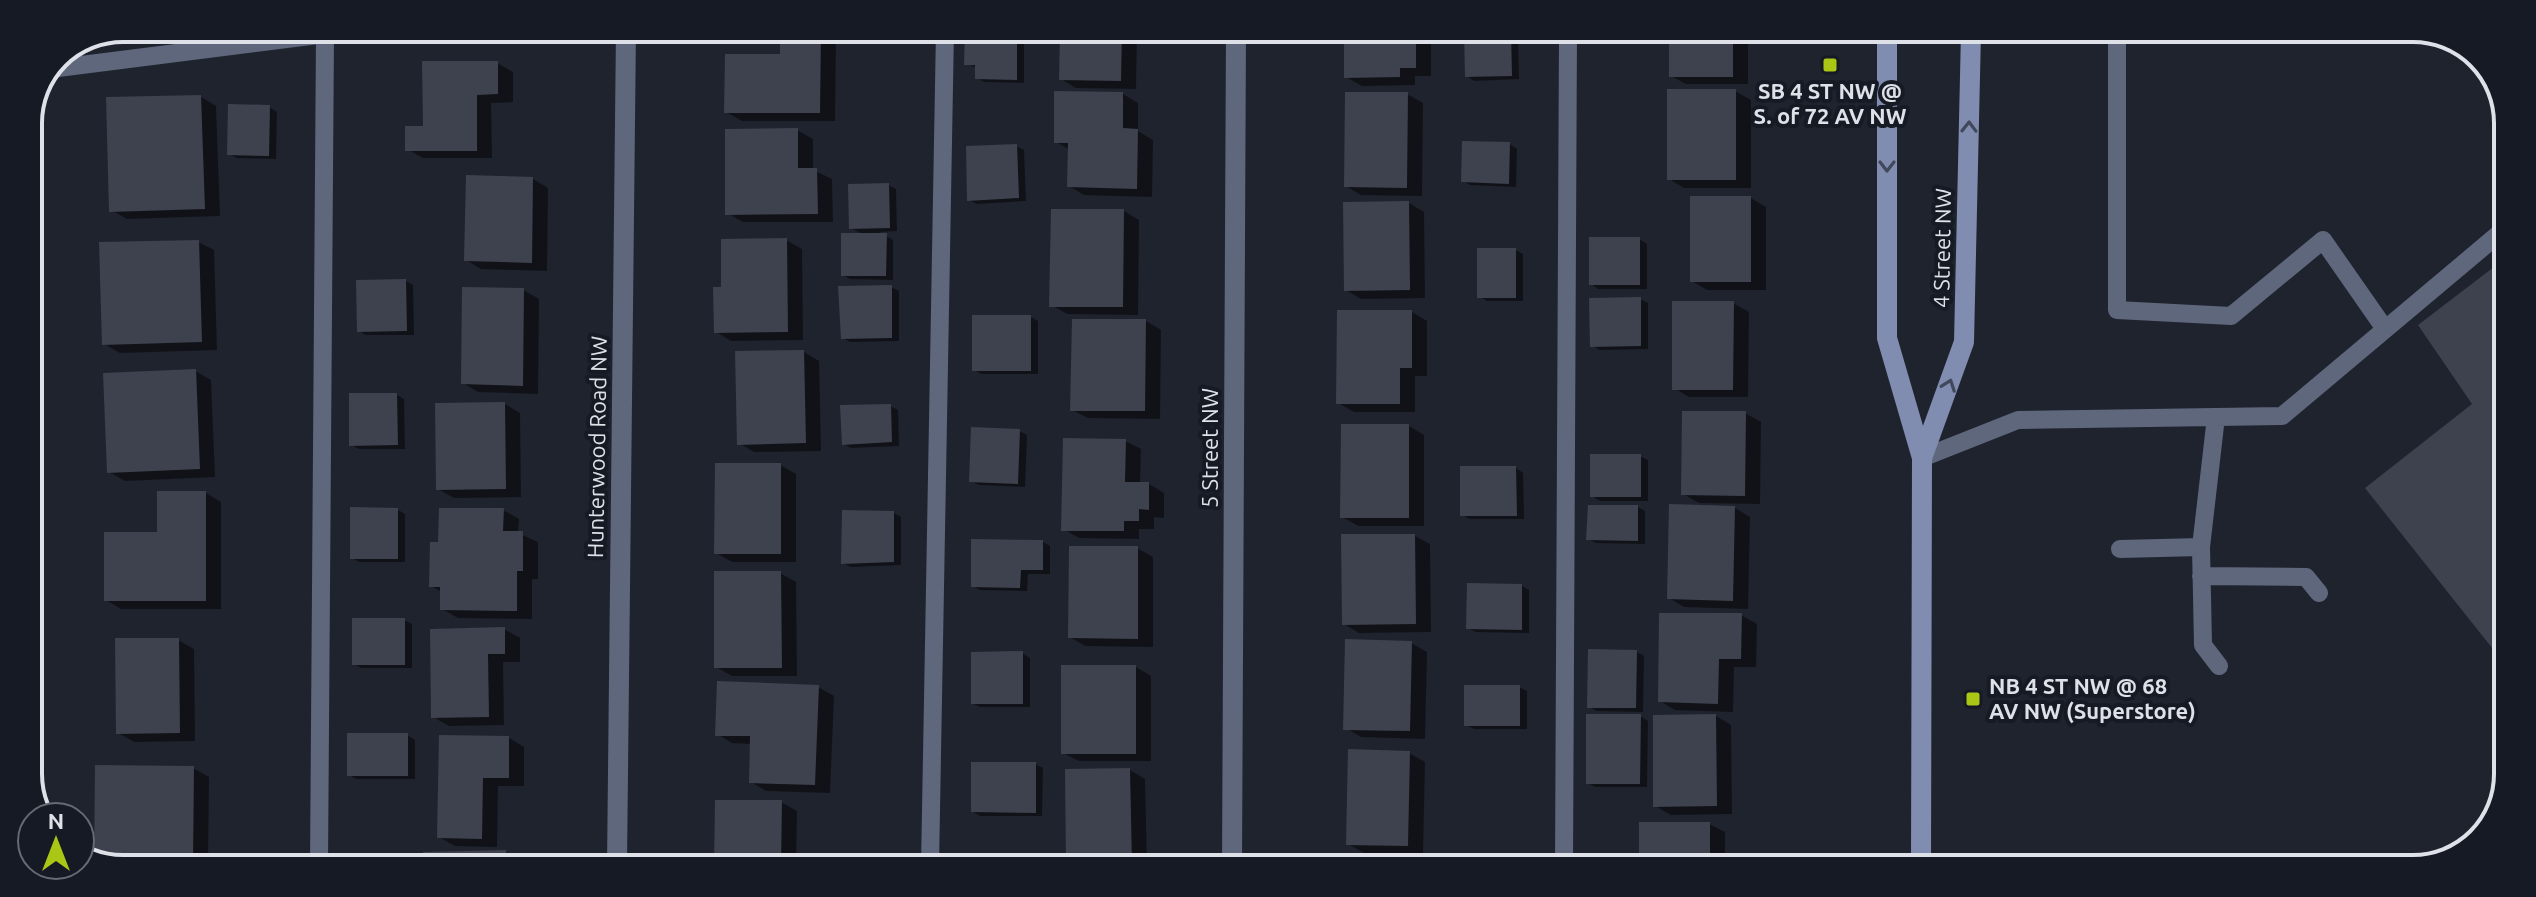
<svg xmlns="http://www.w3.org/2000/svg" width="2536" height="897" font-family="Ubuntu,sans-serif">
  <style>
    .shadow { fill: #0007 }
    .building { fill: #3e424e }
    .lines { fill: none; stroke-linecap: round; stroke-linejoin: round }
    .service { stroke: #5f677d; stroke-width: 18 }
    .minor { stroke: #5f677d; stroke-width: 20 }
    .secondary { stroke: #818db0; stroke-width: 20 }
    .oneway { stroke: #41485c }
    .poi-dot { fill: #aac716; stroke: #161a24; stroke-width: 3 }
    .labels { text-anchor: middle; stroke-width: 8; stroke-linejoin: round; paint-order: stroke }
    .poi-label { font-size: 22px; font-weight: bold; fill: #dee1e8; stroke: #161a24 }
    .street-label { font-size: 22px; fill: #dee1e8; stroke: #161a24 }
    .rim { fill: none; stroke: #dee1e8; stroke-width: 4 }
  </style>
  <rect width="100%" height="100%" fill="#1f232e"/>
  <path class="shadow" d="M782,29L836,30L835,121H742L726,112L782,56Z
    M967,30H1017L1024,35V83L984,82L977,78V68L966,63Z
    M1062,30H1137L1136,89L1076,88L1061,79Z
    M1346,31H1431V76H1415V85L1362,86L1346,77Z
    M1466,31L1518,32L1519,79L1474,81L1467,76Z
    M1671,31H1748V84H1686L1671,76Z
    M497,63L513,72V102L491,103L492,158H423L407,149L425,128Z
    M1735,91L1751,100V188H1684L1669,179Z
    M1123,94L1138,103V131L1153,140L1152,197L1084,195L1069,186L1070,150L1056,142Z
    M1407,94L1423,103L1422,196L1361,195L1346,186Z
    M201,97L216,106L220,216L127,219L111,210Z
    M269,107L277,112L276,159L237,158L229,154Z
    M797,130L813,139V170L832,179L833,222H743L727,213Z
    M1510,144L1517,149L1516,187L1470,185L1463,181Z
    M1016,146L1024,150L1026,201L977,204L969,200Z
    M533,179L548,188L547,271L481,269L466,260Z
    M888,185L896,189L897,231L879,232L893,240V280L850,279L843,275L864,235L851,228Z
    M1751,198L1766,207V290H1707L1692,281Z
    M1409,203L1424,212L1425,298L1361,299L1346,290Z
    M1124,211L1139,220L1138,315L1067,314L1051,305Z
    M1639,239L1647,244V289H1598L1591,284Z
    M786,240L802,249L803,340L731,341L716,332L723,289Z
    M198,242L214,250L217,350L120,353L104,344Z
    M1516,250L1523,254V301H1487L1479,296Z
    M406,281L413,285L414,335H366L359,331Z
    M891,287L899,291V341L850,342L843,338Z
    M523,290L539,299L538,394L478,392L463,383Z
    M1640,299L1648,303V349L1599,350L1592,345Z
    M1733,303L1749,312L1748,397H1689L1674,388Z
    M1412,312L1427,321V376H1415V412H1354L1338,403Z
    M1031,317L1038,321V374H982L974,370Z
    M1146,321L1161,330L1160,419L1088,418L1072,410Z
    M804,352L819,361L821,451L754,452L739,443Z
    M195,371L211,380L215,477L125,481L109,472Z
    M397,395L404,399L405,449H359L351,445Z
    M505,404L520,413L521,497L454,498L438,489Z
    M890,406L898,410L899,446L851,448L844,444Z
    M1745,413L1761,422L1760,504L1699,503L1683,494Z
    M1409,426L1424,435V526H1358L1342,517Z
    M1019,431L1027,435L1025,487L979,485L971,481Z
    M1125,441L1141,449L1140,484H1149L1164,493V518L1154,517V529H1139V539L1079,538L1063,529Z
    M1640,456L1648,460V501H1600L1592,496Z
    M780,465L796,474V562H732L716,553Z
    M1516,468L1523,473L1524,519H1470L1462,515Z
    M206,493L221,502V609H121L106,600L159,534Z
    M1638,507L1645,511V544L1596,543L1588,539Z
    M1735,508L1750,517L1748,609L1684,607L1669,598Z
    M398,510L405,514V562H359L352,558Z
    M503,510L519,519L518,533L538,542V579H532V619L458,618L442,609V592L431,586L440,544Z
    M894,513L901,517V565L851,567L843,563Z
    M1415,536L1430,544L1431,632L1359,633L1344,624Z
    M1043,542L1050,546V574H1028L1027,591L980,590L973,586Z
    M1137,548L1153,557V647L1085,646L1070,637Z
    M780,573L796,582L797,676H732L716,667Z
    M1522,586L1529,590V633L1476,632L1468,628Z
    M1741,615L1757,624L1756,667H1734L1733,712L1675,710L1660,701Z
    M404,620L412,624V668H361L354,664Z
    M504,629L520,638V662H503L504,725L449,726L433,717Z
    M178,640L194,649L195,741L134,742L118,733Z
    M1411,643L1427,652L1425,739L1361,737L1346,728Z
    M1637,652L1644,656L1643,712L1597,711L1589,707Z
    M1022,653L1030,658V707H980L972,703Z
    M1136,667L1151,676V761H1079L1063,753Z
    M818,687L834,696L830,793L766,791L751,782L752,744L732,743L717,734Z
    M1519,687L1527,691V729H1474L1466,725Z
    M1640,716L1648,721L1647,787H1595L1588,783Z
    M1716,716L1731,725L1732,814L1671,815L1655,806Z
    M407,735L415,740V779H356L349,775Z
    M509,738L524,747V786H498L497,847L455,846L439,837Z
    M1409,753L1425,762L1423,853H1364L1348,844Z
    M1035,764L1043,768L1042,816H980L972,811Z
    M96,767L193,768L209,777L208,864H96Z
    M1130,770L1145,779L1147,866L1068,864Z
    M717,802H781L797,811L796,866L716,865Z
    M1641,824H1709L1725,832V868L1641,867Z
    M505,852L521,861V865H426Z"/>
  <path class="building" d="M780,29H821L820,113H724L725,54H780Z
    M965,30H1017V80L975,79V65H964Z
    M1060,30H1122L1121,81L1059,80Z
    M1344,31H1416V68H1400V77L1344,78Z
    M1464,31H1511L1512,76L1465,77Z
    M1669,31H1733V77H1669Z
    M422,61H498V94L477,95V151H405V126H423Z
    M1667,89H1736V180H1667Z
    M1054,91L1123,92V128L1138,129L1137,189L1067,187L1068,143H1054Z
    M1345,92H1408L1407,188L1344,187Z
    M201,95L205,209L109,212L106,97Z
    M228,104L270,105L269,156L227,155Z
    M798,128V168H817L818,214L725,215V129Z
    M1462,141L1510,142L1509,184L1461,182Z
    M1017,144L1019,198L967,201L966,146Z
    M466,175L533,177L532,263L464,261Z
    M889,183L890,228L849,229L848,184Z
    M1690,196H1751V282H1690Z
    M1409,201L1410,290L1344,291L1343,202Z
    M1051,209H1124L1123,307H1049Z
    M841,233H887L886,276H841Z
    M1589,237H1640V285H1589Z
    M787,238L788,332L714,333L713,287H721V239Z
    M199,240L202,342L102,345L99,242Z
    M1477,248H1516V298H1477Z
    M2507,257L2504,663L2365,488L2472,404L2418,325Z
    M406,279L407,331L357,332L356,280Z
    M892,285V338L841,339L838,286Z
    M462,287L524,288L523,386L461,384Z
    M1641,297V346L1590,347L1589,298Z
    M1672,301H1734L1733,390H1672Z
    M1337,310H1412V368H1400V404H1336Z
    M972,315H1031V371H972Z
    M1072,319H1146L1145,411H1070Z
    M804,350L806,443L737,445L735,351Z
    M196,369L200,469L107,473L103,373Z
    M349,393H397L398,445L349,446Z
    M505,402L506,489L436,490L435,403Z
    M891,404L892,442L842,445L840,405Z
    M1682,411H1746L1745,496L1681,495Z
    M1341,424H1409V518H1340Z
    M971,427L1020,429L1018,484L969,482Z
    M1063,438L1126,439L1125,482H1149V510L1139,509V521H1124V531H1061Z
    M1590,454H1641V497H1590Z
    M715,463H781V554H714Z
    M1460,466H1516L1517,516H1460Z
    M157,491H206V601H104V532H157Z
    M1669,504L1735,506L1733,601L1667,599Z
    M1588,505H1638V541L1586,540Z
    M350,507L398,508V559H350Z
    M439,508H504L503,531H523V571H517V611L440,610V587H429L430,542H438Z
    M842,510L894,511V562L841,564Z
    M1341,534H1415L1416,624L1342,625Z
    M971,539L1043,540V570H1021L1020,588L971,587Z
    M1069,546H1138V639L1068,638Z
    M714,571H781L782,668H714Z
    M1467,583L1522,584V630L1466,629Z
    M1659,613H1742L1741,659H1719L1718,704L1658,702Z
    M352,618H405V665H352Z
    M505,627V654H488L489,717L431,718L430,629Z
    M115,638H179L180,733L116,734Z
    M1345,639L1412,641L1410,731L1343,730Z
    M1588,649L1637,650L1636,708H1587Z
    M1023,651V704H971V652Z
    M1061,665H1136V754H1061Z
    M717,681L819,685L815,785L749,783L750,736H715Z
    M1464,685H1520V726H1464Z
    M1586,714H1641L1640,784H1586Z
    M1716,714L1717,806L1653,807V715Z
    M347,733H408V776H347Z
    M439,735L509,736V778H483L482,839L437,838Z
    M1348,749L1410,751L1408,846L1346,845Z
    M971,762H1036V813L971,812Z
    M95,765L194,766L193,864H94Z
    M1130,768L1132,865H1066L1065,769Z
    M715,800H782L781,866L714,865Z
    M1639,822H1710V868L1639,867Z
    M506,850V865H424L423,852Z"/>
  <g class="lines">
    <path class="service" d="M2117,32V310L2231,316L2323,240L2385,329
      M50,69L366,29
      M2216,417L2201,547L2203,645L2219,666
      M1922,458L2018,420L2282,416L2507,227
      M2120,549L2201,547
      M2201,576L2306,577L2319,593
      M319,865L325,35
      M930,866L945,30
      M1564,867L1568,31"/>
    <path class="minor" d="M617,865L626,29
      M1232,866L1236,30"/>
    <path class="secondary" d="M1887,32V338L1922,458L1921,868
      M1922,458L1964,342L1971,32"/>
  </g>
  <defs><path id="oneway-chevron" d="M-2-3.5L2.5 0L-2 3.5" fill="none" stroke-width="1.6" stroke-linecap="round" stroke-linejoin="round" transform="scale(2)"/></defs>
  <g class="oneway">
    <use href="#oneway-chevron" transform="translate(1969 127) rotate(-89)"/>
    <use href="#oneway-chevron" transform="translate(1887 166) rotate(90)"/>
    <use href="#oneway-chevron" transform="translate(1949 385) rotate(-70)"/>
  </g>
  <g class="poi-dot">
    <rect x="1822" y="57" width="16" height="16" rx="4"/>
    <rect x="1965" y="691" width="16" height="16" rx="4"/>
  </g>
  <g class="labels">
    <g class="poi-label">
      <text x="1830" y="99">SB 4 ST NW @<tspan x="1830" dy="25">S. of 72 AV NW</tspan></text>
      <text x="1989" y="694" text-anchor="start">NB 4 ST NW @ 68<tspan x="1989" dy="25">AV NW (Superstore)</tspan></text>
    </g>
    <g class="street-label">
      <text transform="translate(1942 248) rotate(-89)" y="8">4 Street NW</text>
      <text transform="translate(597 447) rotate(-89)" y="8">Hunterwood Road NW</text>
      <text transform="translate(1210 448) rotate(-90)" y="8">5 Street NW</text>
    </g>
  </g>
  <path d="M0 0H2536V897H0ZM123 42H2413A81 81 0 0 1 2494 123V774A81 81 0 0 1 2413 855H123A81 81 0 0 1 42 774V123A81 81 0 0 1 123 42Z" fill="#161a24" fill-rule="evenodd"/>
  <path class="rim" d="M123 42H2413A81 81 0 0 1 2494 123V774A81 81 0 0 1 2413 855H123A81 81 0 0 1 42 774V123A81 81 0 0 1 123 42Z"/>
  <g transform="translate(56 841)"><circle r="38" fill="#161a24" stroke="#666a72" stroke-width="2"/>
  <path d="M0-6L14 30L0 20L-14 30Z" fill="#aac716"/>
  <text y="-12" font-size="22" font-weight="bold" text-anchor="middle" fill="#dee1e8">N</text>
  </g>
</svg>
